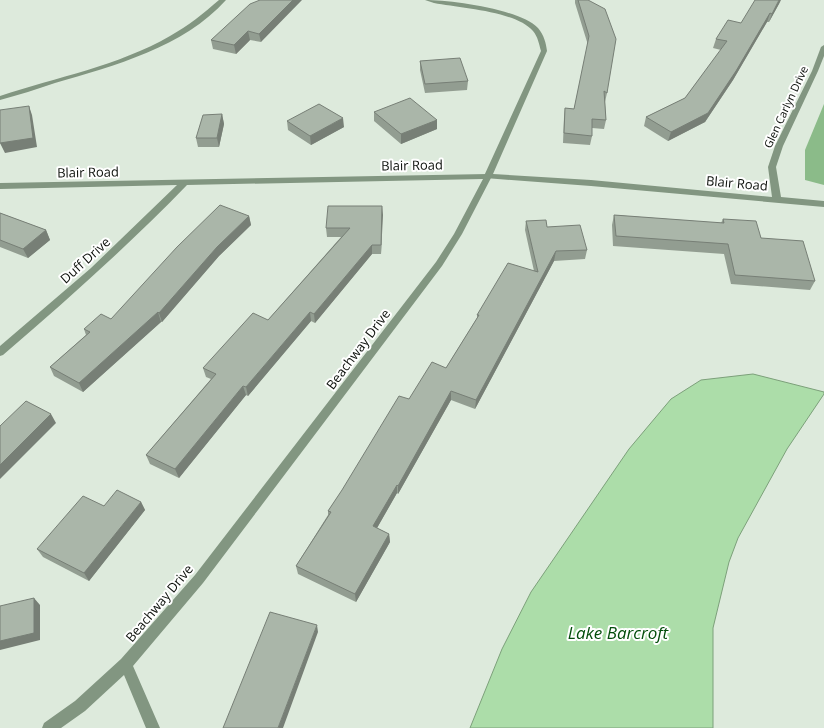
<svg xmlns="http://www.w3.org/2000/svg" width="824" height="728" font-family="'Open Sans',sans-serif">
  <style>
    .forest { fill: #8bbb89 }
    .water { fill: #acdda9; stroke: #7ca07a }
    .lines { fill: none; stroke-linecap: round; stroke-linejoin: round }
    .minor { fill: #829681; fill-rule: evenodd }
    .tertiary { fill: #829681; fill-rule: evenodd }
    .wall { fill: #929d91 }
    .shaded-wall { fill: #777f76 }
    .building { fill: #aab6a9; stroke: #777f76 }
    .labels { text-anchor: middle; stroke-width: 4; stroke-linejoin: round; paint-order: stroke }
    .far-street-label { font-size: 11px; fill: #0c100b; stroke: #fff }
    .street-label { font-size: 13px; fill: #0c100b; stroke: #fff }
    .near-water-label { font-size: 17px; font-style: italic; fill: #034d0b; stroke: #fff }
  </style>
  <rect width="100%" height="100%" fill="#ddeadc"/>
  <path class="forest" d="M824,104V185L805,180V150Z"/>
  <path class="water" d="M753,374L824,392V394L787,449L738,538L729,562L713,628V728H470L502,649L531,592L629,449L671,399L701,380Z"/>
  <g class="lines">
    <path class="minor" d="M219,0H226C184,47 114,66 55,83C37,89 19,95 0,100V96C57,77 118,66 170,36C188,26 204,13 219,0Z
      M488,174L492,176L462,234L442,266L203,583L133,666L160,728H146L124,675L85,711L61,728H42L44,723L75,701L121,659L195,575L436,262L454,234L483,179L187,185C129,245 67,300 3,355L0,356V346L91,268L177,185L0,189V183Z"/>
    <path class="tertiary" d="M425,0C451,0 520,9 538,28C544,35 546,43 547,51L493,174L591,180L772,197L768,167L775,146L812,71L821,47L824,45V56L818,71L783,146L776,167L781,197L824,201V207L591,186L485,178L484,176L541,51C539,44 538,37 533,31C516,11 460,8 434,3Z"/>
  </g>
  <path class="wall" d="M260,0L261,42L250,40L236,54L213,49L211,40Z
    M575,0H588L607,93L605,102L606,120L604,129L592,128V136L590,145L563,143L564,117L565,108L574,109L588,45L575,3Z
    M780,2L769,22H767L733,80L705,122L668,141L644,126L646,117L685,98L721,50L713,48L716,39Z
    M420,61L468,81L467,90L425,93L420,70Z
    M374,112L437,120V129L401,144L374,121Z
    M222,114L224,124L219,147H198L196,138Z
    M287,121L344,127L311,145L288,130Z
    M382,206L381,254H372L315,323L311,321L248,396L246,395L179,478L150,464L146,455L211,379L206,377L203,368L268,320L341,237H327L326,228Z
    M0,213L46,230L50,240L28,258L0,247Z
    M614,215L721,223L723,219L761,238L815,281L810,290L731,284L724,254L613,246L612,225Z
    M249,216L251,225L219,256L162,322H161L83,392L54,376L50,367L86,335L84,329L111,319Z
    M526,221L547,227L587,250L585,259L554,261L475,409L451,400L398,494L397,493L377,528L389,534L390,542L356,602L298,574L296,566L328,515V511L409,399L446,368L477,318V315L534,271L525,230Z
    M141,502L145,510L89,581L43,557L37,549L104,506Z"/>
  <path class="shaded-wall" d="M293,0H302L261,42L259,34Z
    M779,0H781L780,2L769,22L772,14Z
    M770,13L767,22L733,80L705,122L668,141L671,132Z
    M248,31L250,40L236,54L234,45Z
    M29,106L32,115L37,147L5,153L0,143Z
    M222,114L224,124L219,147L217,138Z
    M343,118L344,127L311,145L310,136Z
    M437,120V129L401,144V134Z
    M382,206L383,215L381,254V245Z
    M249,216L251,225L219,256L162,322L159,313L217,247Z
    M46,230L50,240L28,258L23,249Z
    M372,245V254L315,323L314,314Z
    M556,251L554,261L475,409L476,400Z
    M158,312L161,322L83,392L79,383Z
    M310,312L311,321L248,396L246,387Z
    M243,386L246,395L179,478L175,469Z
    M451,391V400L398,494V486Z
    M51,414L56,423L0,479V465Z
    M397,485V493L373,535V526Z
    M141,502L145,510L89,581L84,573Z
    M389,534L390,542L356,602L355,594Z
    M34,598L40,605V640L0,650V641Z
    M317,625L318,632L283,728H278Z"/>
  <path class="building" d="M260,0H293L259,34L248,31L234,45L211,40L250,4Z
    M578,0H588L605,9L616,39L607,93L604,91L606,120L592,119V136L564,133L565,108L574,109L589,36Z
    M755,0H779L772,14L770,13L736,71L708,113L671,132L646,117L685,98L727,41L716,39L728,20L741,23Z
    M460,58L468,81L425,84L420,61Z
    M410,98L437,120L401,134L374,112Z
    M319,104L343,118L310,136L287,121Z
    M29,106L33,138L0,143V110Z
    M222,114L217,138H196L203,115Z
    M220,205L249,216L217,247L159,313L158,312L79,383L50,367L90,332L84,329L101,314L111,319L177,247Z
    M328,206H382L381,245H372L314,314L310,312L246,387L243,386L175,469L146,455L216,374L203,368L253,313L268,320L350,228H326Z
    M0,213L46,230L23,249L0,240Z
    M614,215L724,223L723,219L756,221L761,238L803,241L815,281L735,275L728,244L616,236Z
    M546,220L547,227L580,225L587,250L556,251L476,400L451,391L398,486L397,485L373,526L389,534L355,594L296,566L331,512L328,511L342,490L399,396L409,399L432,362L446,368L479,315H477L508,263L538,272L526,221Z
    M26,401L51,414L0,465V426Z
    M117,490L141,502L84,573L37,549L83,496L104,506Z
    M34,598V633L0,641V606Z
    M270,612L317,625L278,728H223Z"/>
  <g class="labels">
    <g class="far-street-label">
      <text transform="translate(786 107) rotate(-65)" y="4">Glen Carlyn Drive</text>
    </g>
    <g class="street-label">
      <text transform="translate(412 165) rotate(-1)" y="5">Blair Road</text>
      <text transform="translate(88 172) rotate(-1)" y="5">Blair Road</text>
      <text transform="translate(737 183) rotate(5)" y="5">Blair Road</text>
      <text transform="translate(85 260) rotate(-42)" y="5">Duff Drive</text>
      <text transform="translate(358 349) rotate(-53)" y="5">Beachway Drive</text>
      <text transform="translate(159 603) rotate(-50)" y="5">Beachway Drive</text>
    </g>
    <g class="near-water-label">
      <text x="618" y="639">Lake Barcroft</text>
    </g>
  </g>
</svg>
